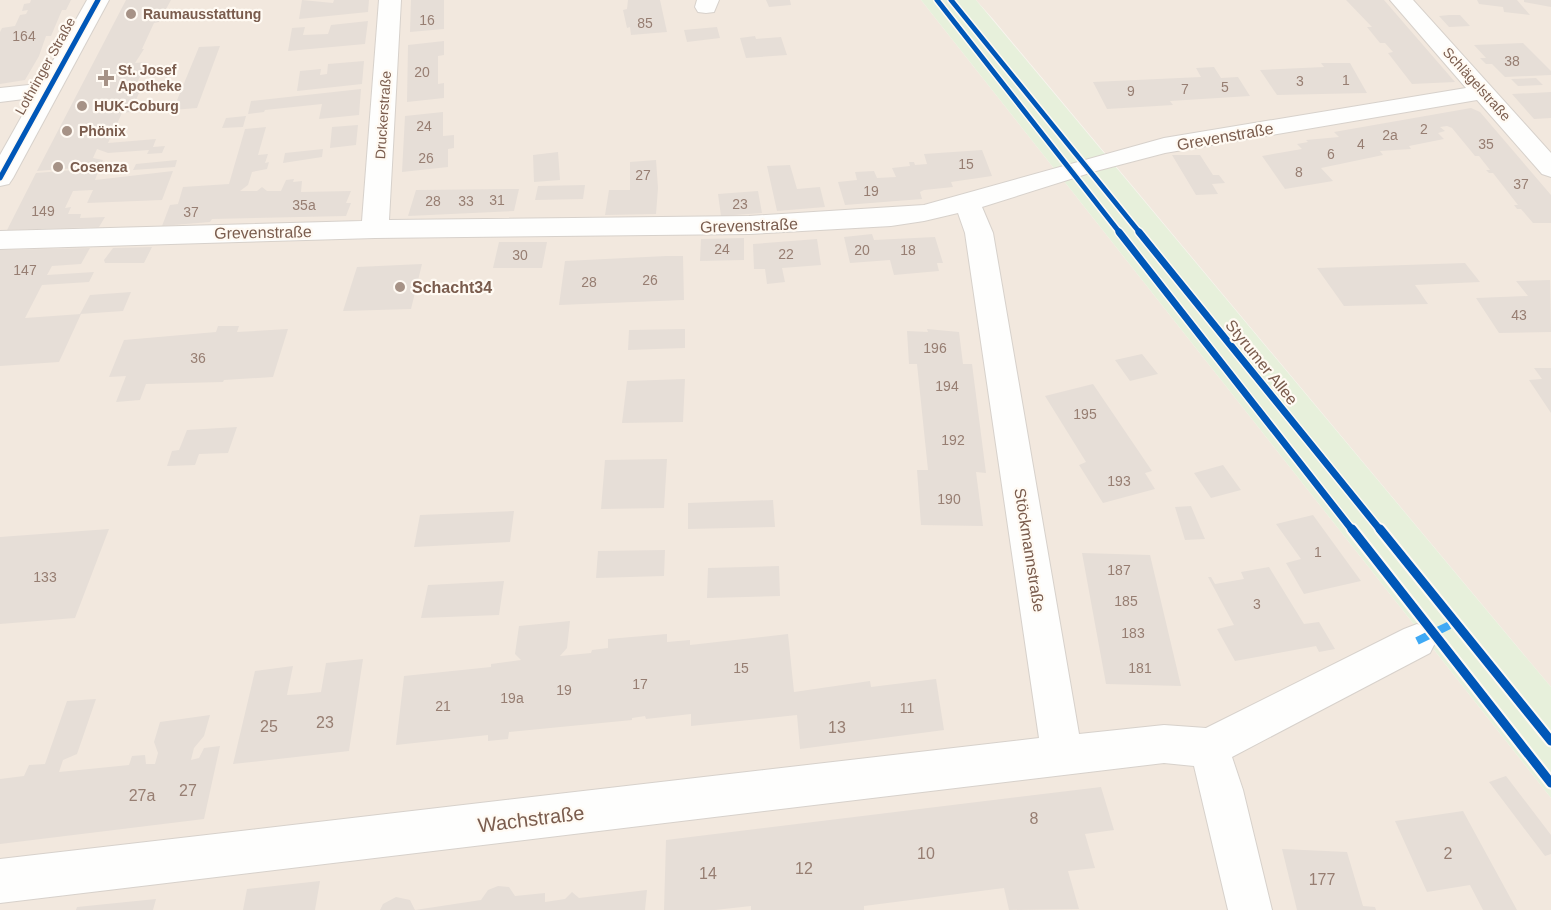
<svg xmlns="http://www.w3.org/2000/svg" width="1551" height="910" font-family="Arial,sans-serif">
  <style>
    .residential { fill: #f2e8de }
    .green { fill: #e7f0db }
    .building { fill: #e6ded7 }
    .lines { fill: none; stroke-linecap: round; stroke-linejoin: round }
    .minor-casing { stroke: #d7d1cb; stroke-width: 2 }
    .tertiary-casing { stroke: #d7d1cb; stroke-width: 2 }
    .minor { fill: #fefefd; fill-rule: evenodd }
    .tertiary { fill: #fefefd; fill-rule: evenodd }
    .quiet { stroke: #3fa9f5; stroke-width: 8; stroke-dasharray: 14 8; stroke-linecap: butt }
    .cycleway-far2-casing { stroke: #fffaf3; stroke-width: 8 }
    .cycleway-far1-casing { stroke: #fffaf3; stroke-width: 10 }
    .cycleway-casing { stroke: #fffaf3; stroke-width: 13 }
    .cycleway-far2 { stroke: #0057b8; stroke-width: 5 }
    .cycleway-far1 { stroke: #0057b8; stroke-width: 7 }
    .cycleway { stroke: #0057b8; stroke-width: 9 }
    .poi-dot { fill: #a69286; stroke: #fffaf3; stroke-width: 2 }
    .labels { text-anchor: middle; stroke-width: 4.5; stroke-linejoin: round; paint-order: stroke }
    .far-poi-label { font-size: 14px; font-weight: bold; fill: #7a5c4d; stroke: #fffaf3; text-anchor: start }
    .number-label { font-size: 14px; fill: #977e72 }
    .far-street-label { font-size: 14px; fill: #7a5c4d; stroke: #fffaf3 }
    .street-label { font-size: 16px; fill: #7a5c4d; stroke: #fffaf3 }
    .poi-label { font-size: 16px; font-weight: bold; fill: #7a5c4d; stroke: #fffaf3; text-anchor: start }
    .near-number-label { font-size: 16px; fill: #977e72 }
    .near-street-label { font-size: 20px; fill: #7a5c4d; stroke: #fffaf3 }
  </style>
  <rect width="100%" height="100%" fill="#f9f5f0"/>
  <path class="residential" d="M0,0H921L1551,798V910H0Z
    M976,0H1551V687L993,19Z"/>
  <path class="green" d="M921,0H976L1551,687V798Z"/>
  <path class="building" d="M31,0H71L66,10H62L51,36H46L39,56L25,80L0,84V32L2,28L15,26L20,15L26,14L28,10L22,11L24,4L30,3Z
    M126,0H171L159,22L154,23L142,49H144L135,63L147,62L134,89H141L130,112L122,113L108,143L156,139L153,147L165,146L162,153L147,154L149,150L108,153L97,149L93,158L103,160L100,166L37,171Z
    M302,0L333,3L334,0H369L368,12L299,19Z
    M411,0H444V29L410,32Z
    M628,0H660L667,32L631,35L630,27L627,28L623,10L627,9Z
    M766,0H790L791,5L769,7Z
    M1346,0H1384L1455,82L1412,84L1388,53L1393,52L1385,43H1380L1367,27H1372Z
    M1477,0H1517L1530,15L1504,12L1503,7L1479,4Z
    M1524,0H1551V7L1524,2Z
    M1449,15H1460L1470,26L1449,27L1439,16Z
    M368,21L365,44L288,51L292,28L305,27L303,35L328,34L331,25Z
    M717,27L720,38L687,42L684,30Z
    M755,36L756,39L781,37L787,55L746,58L740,38Z
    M444,41V55L438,56V84L444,83V98L407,102L408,45Z
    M1523,43L1551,71V75L1505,77L1492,64H1486L1480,58H1486L1474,45Z
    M220,46L197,108L173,110L199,47Z
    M364,61L362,84L297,91L300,71L321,69L320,75L327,74L328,64Z
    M1321,63H1350L1367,93L1277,95L1260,70L1324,67Z
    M1214,67L1221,78L1238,77L1250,96L1170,101L1173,105L1107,109L1093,82L1201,77L1196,68Z
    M1536,78L1543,85L1518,86L1511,79Z
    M361,89L359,115L319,119L322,104L265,110L264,112L248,114L251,101Z
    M1551,92V118L1534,119L1512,94Z
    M1471,108L1480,112L1551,195V223H1533L1521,209H1517L1514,205H1518L1493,173H1489L1486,170H1490L1479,156H1475L1452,128L1447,126L1440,127L1445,131L1438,133L1444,139L1409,146L1411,149L1380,151L1383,155L1321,168L1333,181L1285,189L1262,156L1302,149L1297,144L1308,142L1306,140L1339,137L1334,132Z
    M443,112V136L454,135V148L448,149V167L402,172L405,116Z
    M246,116L243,127L222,128L226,118Z
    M358,125L356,145L330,148L332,127Z
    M266,127L258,155L268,154L265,163L269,162L267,169L252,172L248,185L240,191H257L262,187L267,191H281L286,180L294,179L293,182L302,181L301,192L351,191L346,203H351L346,216L212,219L210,222L162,226L170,205L178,204L183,187L229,184L245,129Z
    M323,149L322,157L283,163L285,153Z
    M982,150L992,176L951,182L953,187L924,190L920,192L922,199L845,205L838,182L857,180L855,172L874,171L877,178L896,177L892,168L910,166L909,162H914L915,165L927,164L924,154Z
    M558,152L560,180L534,182L533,155Z
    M1172,155H1200L1213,175H1219L1225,183L1212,184L1218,194L1196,195Z
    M177,160L175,167L133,170L136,164Z
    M656,160L658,188L656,214L605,215L609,190H630V162Z
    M790,165L797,189L820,187L825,207L777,211L767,166Z
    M88,169L86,173L98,172L95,180L173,171L162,200L87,203L93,190L73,191L65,208L71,207L68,214H81L80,218L105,217L99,227L7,230L36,173Z
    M585,185L583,199L535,200L538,186Z
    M519,189L514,211L408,216L416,190Z
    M758,191L762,213L721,216L718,194Z
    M872,234L874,240L935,237L943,263H937L939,271L894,275L890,260L850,263L844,237Z
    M744,238V260L700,261L701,239Z
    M817,239L821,265L782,268L785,282L767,284L765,269H754L753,244Z
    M499,242H547L542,268H493Z
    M152,247L144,263H105L104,260L113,248Z
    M90,248L81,264L52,266L47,275L94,272L89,282L42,285L25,318L81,314L59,362L0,366V250Z
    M666,256H683L684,300L559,305L565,261Z
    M1465,263L1480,282L1415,285L1428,304L1344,306L1317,268Z
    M422,264L411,309L343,311L357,267Z
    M1550,280L1551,332L1499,333L1476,298L1528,296L1516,281Z
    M131,292L123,311L80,314L90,295Z
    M218,326H239L237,332L288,329L273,377L224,380L223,382L146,384L140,400L116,402L126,376L109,377L124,340L216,332Z
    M685,329V348L628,350L629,330Z
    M927,329L959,332L963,364H972L986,473L976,472L983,526L921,525L917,470H928L917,364H909L907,331L928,332Z
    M1142,354L1158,374L1130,381L1115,360Z
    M1534,368H1551V413L1529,380L1542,379Z
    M685,379L683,422L622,423L627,381Z
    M1093,384L1152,471L1145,473L1155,489L1103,503L1079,465L1086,462L1045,396Z
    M237,427L228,453L199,454L195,465L167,466L172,451L179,450L187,430Z
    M667,459L664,508L601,509L605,460Z
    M1223,465L1241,490L1211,498L1194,473Z
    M773,500L775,527L688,529V503Z
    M1191,506L1205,539L1185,540L1175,507Z
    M514,511L510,542L414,547L420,515Z
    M1313,515L1361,581L1304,594L1286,563L1301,559L1276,524Z
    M109,529L75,618L0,624V537Z
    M665,550L664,576L596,578L598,551Z
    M1082,553L1150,555L1181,686L1106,684Z
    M779,566L780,596L707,598L708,568Z
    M1269,567L1304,624L1319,622L1335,649L1319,652L1316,646L1235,661L1217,629L1234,625L1208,577H1211L1215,584L1244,579L1241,572Z
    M504,581L499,615L421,618L428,585Z
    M570,621L567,648L560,656L591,653L592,650L608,648V639L667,634V642L690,640V645L788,634L794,692L870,681L871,687L936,679L944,730L800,749L797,715L691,726V714L646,719L645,716L632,718V720L509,732L508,739L488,741V735L396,745L404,676L491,667V664L521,660L515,654L519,626Z
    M363,659L349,751L233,764L255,671L293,666L287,695L303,694L321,692L326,663Z
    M96,699L77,754L63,760L59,772L129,765L132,756L145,755L146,764H155L158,753L154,742L160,722L210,715L204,736L194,748L191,760L199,758L204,748L220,746L204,819L0,844V779L24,776L29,765L45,764L67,701Z
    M1506,776L1551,835V854L1545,856L1489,782Z
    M1101,787L1114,830L1085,834L1095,868L1068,871L1079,909L1009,910L1004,888L864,906V910H751V906L715,910H664L666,840Z
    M1463,811L1517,910H1483L1470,885L1427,892L1395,821Z
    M1282,849L1347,852L1363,906L1375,907L1376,910H1297Z
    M320,881L315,910H243L247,889Z
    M498,886L509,887L515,896L545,893V902L565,899L572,892L579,898L647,890L645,910H415L481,900L488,890Z
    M396,897L410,900L415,910H380L383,904Z
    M156,899L153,910H76L77,907Z"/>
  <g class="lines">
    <defs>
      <path id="minor" d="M379,0H401L389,220L749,216L924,205L1164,138L1466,88L1390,0H1413L1551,153V177L1542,174L1477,100L1165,153L1096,171L982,207L993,233L1079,734L1164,725L1206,728L1404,629L1417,624L1430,629L1436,641L1430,653L1232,757L1243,790L1272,910H1228L1194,766L1164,763L0,903V859L1039,738L965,233L958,213L924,221L891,226L749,234L375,238L0,249V231L362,221Z
        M697,0H719L714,12L706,13L698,12L695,7Z
        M48,83L56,85L60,90L56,95L0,102V88Z"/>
      <path id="tertiary" d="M87,0H109L13,178L9,184L0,186V155Z"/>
    </defs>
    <use href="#minor" class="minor-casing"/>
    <use href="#tertiary" class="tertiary-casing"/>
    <use href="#minor" class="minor"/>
    <use href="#tertiary" class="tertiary"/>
    <path class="quiet" d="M1417,641L1456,622"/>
    <defs>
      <path id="cycleway-far2" d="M937,0L1120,233
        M951,0L1140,233
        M0,178L98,0"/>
      <path id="cycleway-far1" d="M1119,232L1353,531
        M1139,232L1381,531"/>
      <path id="cycleway" d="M1352,529L1551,783
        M1380,529L1551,741"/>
    </defs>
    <use href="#cycleway-far2" class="cycleway-far2-casing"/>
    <use href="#cycleway-far1" class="cycleway-far1-casing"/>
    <use href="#cycleway" class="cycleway-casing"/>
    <use href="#cycleway-far2" class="cycleway-far2"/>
    <use href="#cycleway-far1" class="cycleway-far1"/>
    <use href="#cycleway" class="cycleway"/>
  </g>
  <g class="poi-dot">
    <circle cx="131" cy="14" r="6"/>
    <path d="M103 69h6v6h6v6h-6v6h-6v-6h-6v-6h6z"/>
    <circle cx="82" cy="106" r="6"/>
    <circle cx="67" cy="131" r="6"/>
    <circle cx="58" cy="167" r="6"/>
    <circle cx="400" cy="287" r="6"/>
  </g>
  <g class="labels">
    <g class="far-poi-label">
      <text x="143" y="19">Raumausstattung</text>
      <text x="118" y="75">St. Josef<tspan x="118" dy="16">Apotheke</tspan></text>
      <text x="94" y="111">HUK-Coburg</text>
      <text x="79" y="136">Phönix</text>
      <text x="70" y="172">Cosenza</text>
    </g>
    <g class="number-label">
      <text x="427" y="25">16</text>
      <text x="645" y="28">85</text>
      <text x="24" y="41">164</text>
      <text x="1512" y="66">38</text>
      <text x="422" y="77">20</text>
      <text x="1346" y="85">1</text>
      <text x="1300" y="86">3</text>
      <text x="1225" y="92">5</text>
      <text x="1185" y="94">7</text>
      <text x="1131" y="96">9</text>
      <text x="424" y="131">24</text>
      <text x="1424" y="134">2</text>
      <text x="1390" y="140">2a</text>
      <text x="1361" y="149">4</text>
      <text x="1486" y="149">35</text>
      <text x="1331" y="159">6</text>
      <text x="426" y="163">26</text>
      <text x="966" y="169">15</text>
      <text x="1299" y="177">8</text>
      <text x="643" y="180">27</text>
      <text x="1521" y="189">37</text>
      <text x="871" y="196">19</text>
      <text x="497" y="205">31</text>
      <text x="433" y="206">28</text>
      <text x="466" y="206">33</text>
      <text x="740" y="209">23</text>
      <text x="304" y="210">35a</text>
      <text x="43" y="216">149</text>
      <text x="191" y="217">37</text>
      <text x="722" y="254">24</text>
      <text x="862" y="255">20</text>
      <text x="908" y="255">18</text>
      <text x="786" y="259">22</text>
      <text x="520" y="260">30</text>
      <text x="25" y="275">147</text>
      <text x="650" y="285">26</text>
      <text x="589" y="287">28</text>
      <text x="1519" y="320">43</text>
      <text x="935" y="353">196</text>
      <text x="198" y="363">36</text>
      <text x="947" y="391">194</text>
      <text x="1085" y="419">195</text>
      <text x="953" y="445">192</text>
      <text x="1119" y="486">193</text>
      <text x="949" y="504">190</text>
      <text x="1318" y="557">1</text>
      <text x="1119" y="575">187</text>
      <text x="45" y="582">133</text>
      <text x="1126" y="606">185</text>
      <text x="1257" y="609">3</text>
      <text x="1133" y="638">183</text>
      <text x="741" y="673">15</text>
      <text x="1140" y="673">181</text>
      <text x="640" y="689">17</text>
      <text x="564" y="695">19</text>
      <text x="512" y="703">19a</text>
      <text x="443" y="711">21</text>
      <text x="907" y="713">11</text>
    </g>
    <g class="far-street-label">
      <text transform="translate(45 66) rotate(-61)" y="5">Lothringer Straße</text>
      <text transform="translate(1477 84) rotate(48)" y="5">Schlägelstraße</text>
      <text transform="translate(383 115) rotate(-86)" y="5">Druckerstraße</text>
    </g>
    <g class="street-label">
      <text transform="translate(1225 136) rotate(-10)" y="6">Grevenstraße</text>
      <text transform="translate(749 225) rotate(-2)" y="6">Grevenstraße</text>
      <text transform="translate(263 232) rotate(-1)" y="6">Grevenstraße</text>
      <text transform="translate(1262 362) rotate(51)" y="6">Styrumer Allee</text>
      <text transform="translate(1030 550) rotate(81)" y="6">Stöckmannstraße</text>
    </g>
    <g class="poi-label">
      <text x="412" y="293">Schacht34</text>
    </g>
    <g class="near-number-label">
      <text x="325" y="728">23</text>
      <text x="269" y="732">25</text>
      <text x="837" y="733">13</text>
      <text x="188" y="796">27</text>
      <text x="142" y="801">27a</text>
      <text x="1034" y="824">8</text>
      <text x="926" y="859">10</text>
      <text x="1448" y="859">2</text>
      <text x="804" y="874">12</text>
      <text x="708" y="879">14</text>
      <text x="1322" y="885">177</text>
    </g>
    <g class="near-street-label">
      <text transform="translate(531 819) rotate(-7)" y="7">Wachstraße</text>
    </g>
  </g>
</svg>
